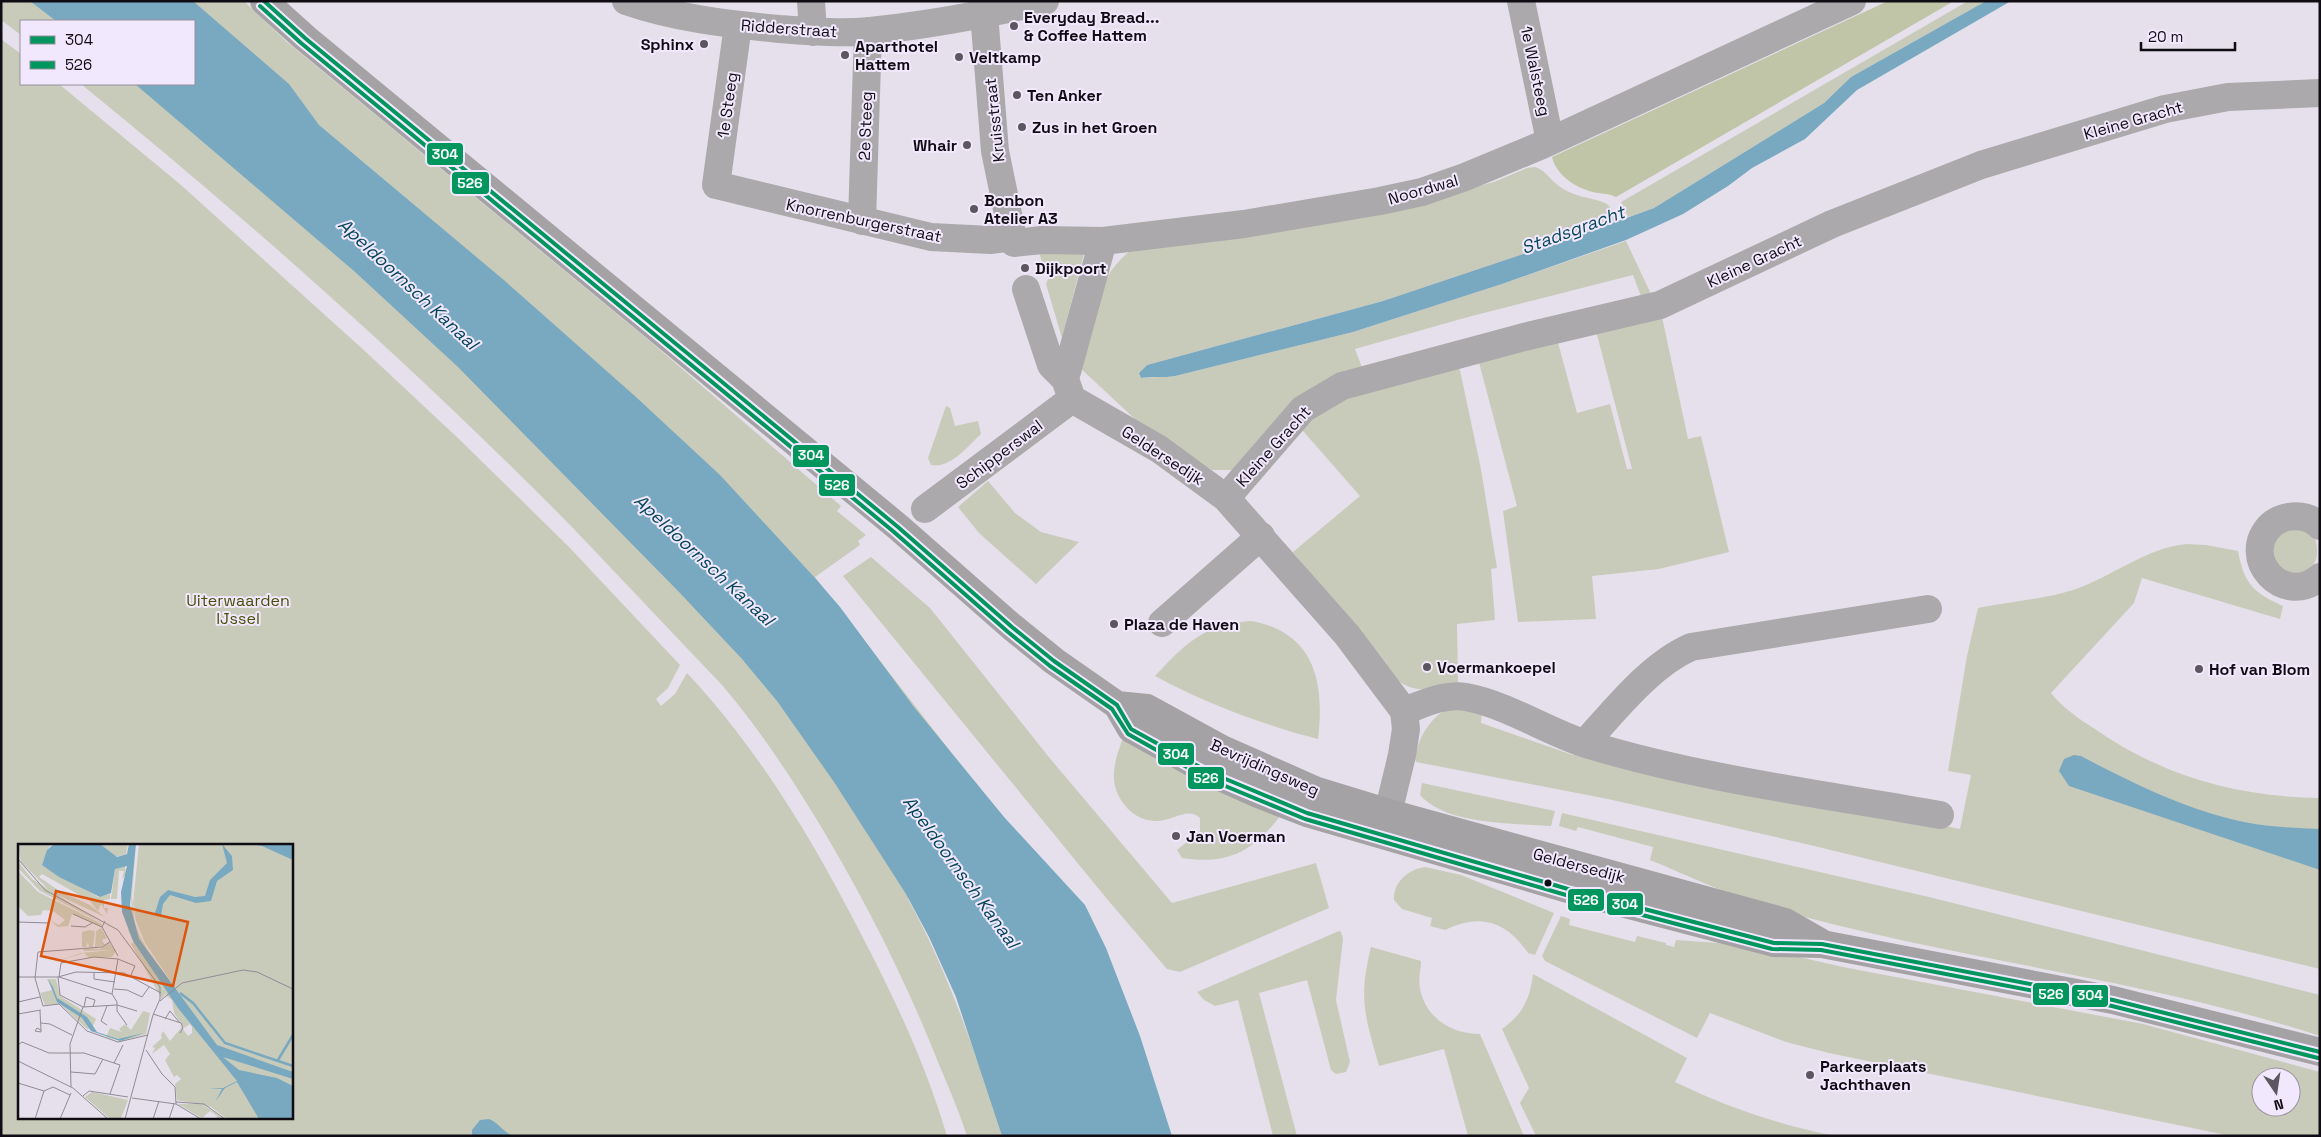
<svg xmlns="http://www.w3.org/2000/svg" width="2321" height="1137" font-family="'Space Grotesk',sans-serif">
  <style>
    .green { fill: #c9cbba; fill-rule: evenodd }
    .forest { fill: #c1c5a8 }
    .water { fill: #78a9c0 }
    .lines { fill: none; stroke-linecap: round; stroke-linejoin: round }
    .minor { stroke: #aba9ab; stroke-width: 28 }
    .major { stroke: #a5a2a5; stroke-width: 28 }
    .bus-1-casing { stroke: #f2e8fd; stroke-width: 8 }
    .bus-2-casing { stroke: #f2e8fd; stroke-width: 8 }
    .bus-1 { stroke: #00965e; stroke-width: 4 }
    .bus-2 { stroke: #00965e; stroke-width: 4 }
    .poi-dot { fill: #5b565f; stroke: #f2e8fd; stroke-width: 2 }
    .bus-dot { fill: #100c13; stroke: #f2e8fd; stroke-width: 2 }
    .labels { text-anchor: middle; stroke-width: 4; stroke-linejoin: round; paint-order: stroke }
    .poi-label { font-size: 16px; font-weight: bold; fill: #100c13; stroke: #f2e8fd; text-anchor: start }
    .street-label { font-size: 16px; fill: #100c13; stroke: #f2e8fd }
    .park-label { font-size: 16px; fill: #475004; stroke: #f2e8fd }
    .water-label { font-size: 18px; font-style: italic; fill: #05465b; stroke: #f2e8fd }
    .inset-river { fill: none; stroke: #78a9c0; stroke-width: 2.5 }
    .inset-road { fill: none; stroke: #908b95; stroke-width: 1 }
    .view { fill: #dd550c; fill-opacity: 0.15; stroke: #dd550c; stroke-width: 2.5 }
    .inset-edge { fill: none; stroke: #100c13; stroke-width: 2.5 }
    .line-badge { stroke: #f2e8fd; stroke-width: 2 }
    .badge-label { font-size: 14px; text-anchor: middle; font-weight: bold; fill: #fff }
  </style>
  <rect width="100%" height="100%" fill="#e5e0eb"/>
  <path class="green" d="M1,1H244L286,41L651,342L841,506L837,511L866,535L858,541L860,545L815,577L964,769L908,899C949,974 976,1054 1002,1136H967C959,1111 948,1086 938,1062C904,976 862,894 814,815C786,770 757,726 722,685C671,632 621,578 570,525C416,369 251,222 81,84H194V21H21V35L1,20Z
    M1968,1H1986L1851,77L1824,103L1654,208L1628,217L1621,202Z
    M1,39L21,54V84H59L181,185L367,353L460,440L569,547L680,665L668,688L656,699L661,706L675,694L687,673C759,750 813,840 861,934C895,999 926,1065 947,1136H1ZM19,846H291V1118H19Z
    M1535,167C1546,170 1550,180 1559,186C1577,199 1591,196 1607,204C1612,208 1615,215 1617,220L1571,238L1383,301L1147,365L1139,373L1141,378L1175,376L1353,332L1502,284L1626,241L1652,296L1642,299L1633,275L1468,317L1355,349L1363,370L1233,470H1212L1137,421L1077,365C1090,324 1095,278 1130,251L1370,215L1494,182L1527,168Z
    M1085,250L1062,338L1046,284L1049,277L1045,273L1039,252Z
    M1661,312L1688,439L1701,436L1729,552L1659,569L1592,576L1596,619L1518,622L1503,511L1517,506L1477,355L1556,335L1577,413L1610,404L1627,469H1632L1595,327Z
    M1458,361L1481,469L1497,568L1491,569L1495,620L1457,624L1458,685C1428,689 1417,696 1391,676L1293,552L1360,496L1296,423L1311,411Z
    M946,406L950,408L955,426L978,421L981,434C968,446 950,469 931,465L928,458Z
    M988,481L1015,513L1041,532L1079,542L1036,584L979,533L958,507Z
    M2303,529L2315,538C2321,561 2314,571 2293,575L2275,563L2273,543L2281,532Z
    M2187,544L2206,545L2238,551C2244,584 2254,593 2283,606L2280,619L2142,578L2134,603L2051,693C2062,707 2079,719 2095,729C2162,776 2238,797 2320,798V969L1806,844L1608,799L1416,762L1415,759C1418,737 1431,716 1451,707L1482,713L1481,723L1573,755L1583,751L1960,829L1971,775L1948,771L1967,656L1978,608C2008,602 2045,599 2073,590C2112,577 2145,548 2187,544Z
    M871,557L930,608L1048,756L1172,903L1316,863L1329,908L1180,972L1167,969L1107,899L843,576Z
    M1251,621C1315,632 1325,683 1318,739C1261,724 1207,704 1155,676C1185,644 1204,624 1251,621Z
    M1123,738L1281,815C1253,851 1229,865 1182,858L1177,850L1200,831V818C1188,806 1171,822 1156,821C1146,821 1136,817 1128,809C1107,787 1113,764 1123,738Z
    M1422,783L1555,811L1551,826C1513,823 1446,825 1420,795Z
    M1562,813L1929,897L2320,995V1036C2140,977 1950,960 1769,907C1728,895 1689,876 1650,860L1653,847L1578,827L1576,831L1559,826Z
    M1425,867L1461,875L1554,913L1535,955L1528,953C1506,921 1480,913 1445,930L1430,926L1432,918L1402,909L1394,900C1393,882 1409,869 1425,867Z
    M1561,916L1570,919L1569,925L1635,942L1637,936L1666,943V945L1674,947L1676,940L1746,945L1843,967L2143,1024L2320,1072V1136H2231L1829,1053L1786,1042L1710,1013L1697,1038L1545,961L1542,956ZM2261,1077H2291V1107H2261Z
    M1339,931L1341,932L1343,939L1336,1000L1350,1062L1346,1072L1336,1074L1331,1070L1307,980L1259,993L1297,1136H1273L1238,1000L1215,1006L1204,1000L1197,992Z
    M1371,947L1421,961C1421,970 1418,979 1420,988C1425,1018 1452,1034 1480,1034L1524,1136H1468L1444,1049L1379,1066C1365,1016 1358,999 1371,947Z
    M1533,974L1687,1058L1675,1082C1727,1107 1779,1125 1835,1136H1536L1520,1103L1529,1088L1502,1029C1523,1014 1530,999 1533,974Z"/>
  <path class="forest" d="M1888,1H1954L1616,197C1608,193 1601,194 1593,192C1576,188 1556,175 1552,157Z"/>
  <path class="water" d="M30,1H193L289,84L319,125L505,281L636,397L720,475L815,578L840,607L914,707L1004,817L1085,905L1106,948L1140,1036L1172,1136H1002L956,997L929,937L906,894L834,782L777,701L742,659L679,592L458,367L354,271L135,84H194V21H56Z
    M1986,1H2011L1857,90L1805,139L1752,168L1728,186L1683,214L1626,240L1502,284L1353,332L1175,376C1163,378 1152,376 1141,378L1139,373L1147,365L1383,301L1571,238L1654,208L1824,103L1851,77Z
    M2074,755L2081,756C2132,783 2187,810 2244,822C2269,827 2294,828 2320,829V870L2069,786L2059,771L2064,759Z
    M489,1119C499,1123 503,1132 513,1136H472V1130L480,1120Z"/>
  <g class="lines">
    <path class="minor" d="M626,1C675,18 727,24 779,29C808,31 840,34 870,31C929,25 987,14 1045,1
      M811,1L813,32
      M983,1L995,151L1014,243L1042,240L1103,241L1244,224L1380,201L1422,192L1465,177L1542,145L1852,1
      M1521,1L1550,141
      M738,25L716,185L931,237L990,240L1013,237
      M862,221L868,31
      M1026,289L1051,365L1065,379L1072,399L1159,449L1226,498L1347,635L1404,711L1406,729L1402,755L1383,834
      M1065,379L1103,241
      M1226,498L1303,409L1342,386L1524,337L1660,305L1832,224L1981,165L2165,109L2228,97L2320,93
      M925,509L1072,399
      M2320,526C2311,517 2300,515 2288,517C2281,518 2276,521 2271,525C2238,558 2284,608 2320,577
      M1162,623L1261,536
      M1404,711C1423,704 1445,693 1466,697C1508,705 1546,731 1586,744C1701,779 1822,794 1940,815
      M1585,743C1615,710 1650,665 1691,647L1928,609"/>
    <path class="major" d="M264,1L305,38L898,527L1012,627L1054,661L1117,705L1131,729L1209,772L1258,794L1307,813L1568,889L1774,943L1822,944L2113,1000L2320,1052
      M1117,705L1147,708L1222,749L1317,791L1389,813L1785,922L1820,942"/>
    <defs>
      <path id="bus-1" d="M264,1L305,38L898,527L1012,627L1054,661L1117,705L1131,729L1209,772L1307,813L1568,889L1774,943L1822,944L2113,1000L2320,1052"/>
      <path id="bus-2" d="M260,6L301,43L894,532L1008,632L1050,666L1112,709L1128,734L1206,778L1305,819L1566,895L1772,949L1821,950L2112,1006L2318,1058"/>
    </defs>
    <use href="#bus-1" class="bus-1-casing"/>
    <use href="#bus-2" class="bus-2-casing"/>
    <use href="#bus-1" class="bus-1"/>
    <use href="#bus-2" class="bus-2"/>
  </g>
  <g class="poi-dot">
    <circle cx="1014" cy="26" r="5"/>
    <circle cx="704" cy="44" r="5"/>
    <circle cx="845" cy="55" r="5"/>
    <circle cx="959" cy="57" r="5"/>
    <circle cx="1017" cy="95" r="5"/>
    <circle cx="1022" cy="127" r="5"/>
    <circle cx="967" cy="145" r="5"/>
    <circle cx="974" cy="209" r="5"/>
    <circle cx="1025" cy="268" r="5"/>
    <circle cx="1114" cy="624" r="5"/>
    <circle cx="1427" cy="667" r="5"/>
    <circle cx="2199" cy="669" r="5"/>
    <circle cx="1176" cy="836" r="5"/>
    <circle cx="1810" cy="1075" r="5"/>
  </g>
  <circle class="bus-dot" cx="1548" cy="883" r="4.5"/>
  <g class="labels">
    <g class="poi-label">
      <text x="1024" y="23">Everyday Bread...<tspan x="1024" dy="18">&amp; Coffee Hattem</tspan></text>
      <text x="694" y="50" text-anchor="end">Sphinx</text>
      <text x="855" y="52">Aparthotel<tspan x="855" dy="18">Hattem</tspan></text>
      <text x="969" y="63">Veltkamp</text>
      <text x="1027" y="101">Ten Anker</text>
      <text x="1032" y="133">Zus in het Groen</text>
      <text x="957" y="151" text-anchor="end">Whair</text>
      <text x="984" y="206">Bonbon<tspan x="984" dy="18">Atelier A3</tspan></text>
      <text x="1035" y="274">Dijkpoort</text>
      <text x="1124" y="630">Plaza de Haven</text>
      <text x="1437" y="673">Voermankoepel</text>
      <text x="2209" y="675">Hof van Blom</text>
      <text x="1186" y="842">Jan Voerman</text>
      <text x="1820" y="1072">Parkeerplaats<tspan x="1820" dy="18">Jachthaven</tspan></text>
    </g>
    <g class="street-label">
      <text transform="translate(789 28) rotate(4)" y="6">Ridderstraat</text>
      <text transform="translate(1536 71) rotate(78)" y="6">1e Walsteeg</text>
      <text transform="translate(727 105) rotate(-82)" y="6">1e Steeg</text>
      <text transform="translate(994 120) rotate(-96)" y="6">Kruisstraat</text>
      <text transform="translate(2133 120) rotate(-16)" y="6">Kleine Gracht</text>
      <text transform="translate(865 126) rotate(-88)" y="6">2e Steeg</text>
      <text transform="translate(1423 189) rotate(-16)" y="6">Noordwal</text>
      <text transform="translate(864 220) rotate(12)" y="6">Knorrenburgerstraat</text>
      <text transform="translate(1754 261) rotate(-25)" y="6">Kleine Gracht</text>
      <text transform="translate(1273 446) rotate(-48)" y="6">Kleine Gracht</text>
      <text transform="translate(999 454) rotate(-37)" y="6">Schipperswal</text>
      <text transform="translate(1163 455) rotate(33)" y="6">Geldersedijk</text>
      <text transform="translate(1265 767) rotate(24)" y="6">Bevrijdingsweg</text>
      <text transform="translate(1579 865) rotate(15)" y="6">Geldersedijk</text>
    </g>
    <g class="park-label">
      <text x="238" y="606">Uiterwaarden<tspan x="238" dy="18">IJssel</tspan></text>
    </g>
    <g class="water-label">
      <text transform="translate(1573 230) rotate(-20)" y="6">Stadsgracht</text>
      <text transform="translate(408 284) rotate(43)" y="6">Apeldoornsch Kanaal</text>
      <text transform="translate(704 560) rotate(43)" y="6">Apeldoornsch Kanaal</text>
      <text transform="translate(961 872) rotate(54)" y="6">Apeldoornsch Kanaal</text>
    </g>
  </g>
  <g transform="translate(18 844)">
    <rect width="275" height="275" fill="#e5e0eb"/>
    <path d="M0,0H36L31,3L24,21L80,53L92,50V55L86,56V64H90L89,70L83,60L80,67L72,57L24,30L21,33L43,48L72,61L87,73L33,48L3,18ZM82,0H110L108,10L97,13ZM118,0L114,53L117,79L122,92L129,105L156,142L127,99L118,77L115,59L121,0H240L275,13V275H209L193,263L159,256L157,240L163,235L159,231L156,233L147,216L152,210L146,201L134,210L137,204L134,203L144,194L143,191L145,187L152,197L163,184L162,181L170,192L174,189V183L172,180L166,184L156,169L154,156L147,151L149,147L144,155L113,100L116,98L110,86L115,79L113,54ZM0,17L14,35L84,79L22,47L0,24ZM107,21L108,30L104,35L106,27H101L99,55H93L97,25ZM0,27L20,48L84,80L83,83L54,70L50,82L40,83L33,77L41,81L47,76L35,67L25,66L23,71L10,72L0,62ZM83,84L89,94L84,96L87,101L77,103L78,87ZM72,86L77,87L75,103H71L70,98L68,103H64V88ZM91,99L98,107L94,113H70L66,109L34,119L63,109L94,106L66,107L65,104L82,105ZM29,135H38L42,152L78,175L74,184L69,185L42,160L27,161L22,149L34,146ZM125,167L132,169L128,190L104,197L88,193L92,184L104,188L101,185L107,180L113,186ZM74,248L110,256L103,274L92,275L67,253ZM160,260H184L206,275H198L199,272L192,267L184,274Z" fill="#c9cbba"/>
    <path d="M36,0H82L99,13L109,10L111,0H118L112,61L121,95L199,201L275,228V235L205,213L221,226L259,234L275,242V275H241L219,238L207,244L197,258L204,245H190L205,244L219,237L160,164L115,97L104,68L103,48L109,22L97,25L93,49L82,53L41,33L24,21L29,6ZM204,0L214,12L215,26L199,37L193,57L178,59L152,51L145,60L143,72L137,69L142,53L150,46L177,53L187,52L192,36L209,19ZM234,0H275V16L244,2ZM30,135L35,143L39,154L69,173L79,188L100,195L126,189L102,197L73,187L64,174L39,158Z" fill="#78a9c0"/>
    <path class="inset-river" d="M162,149L175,159L207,199L275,222M260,216L275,191"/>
    <path class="inset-road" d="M0,15L27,46L100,86L142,143V155L135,171L107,275M55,70L84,83M87,77L84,83L100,112M0,78L30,79M53,82L67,83L74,79M100,115L117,122L113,131M76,128V135L97,138M0,133H40L58,128L106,129L143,149M40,133L42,151L65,163L99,161L119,167M41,133L43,119L76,113L100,115L94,150L99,158V167L109,181M41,133L94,150M96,145L109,146L124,153L131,143M142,157L164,139L225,126L239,128L275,145M0,158L22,153M25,162L17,134L20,108L84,103L92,98M25,162L41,160L69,187L100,198L130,191M66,163L68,153L77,156L75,163M22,167L23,186V188L17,187L19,184L23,186M0,170L23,166M135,170L163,179L165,184L162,189M147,175L152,167L162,179M23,179L32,180L54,191M89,181L83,177L89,162M0,201L4,198L31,209H66L102,221L92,250M128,206L144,230L157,243L158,260M0,217L55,244L90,275M96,219L105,201M53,228L77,230L85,215M0,239L26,247L35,243L52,251M53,243L52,200L65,163M65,252L71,247L110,253M114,254L158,260L183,275M158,258L186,260L207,275M17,275L26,247M42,275L53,249M135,275L141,257M151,275L156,260"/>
    <path class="view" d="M38,47L170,78L155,142L23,112Z"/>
    <rect width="275" height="275" class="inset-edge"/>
  </g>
  <g class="line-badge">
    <rect x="426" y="142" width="38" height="24" rx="5" fill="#00965e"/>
    <rect x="451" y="171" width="39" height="24" rx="5" fill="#00965e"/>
    <rect x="792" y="444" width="38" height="24" rx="5" fill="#00965e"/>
    <rect x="818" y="473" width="38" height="24" rx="5" fill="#00965e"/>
    <rect x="1157" y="742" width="38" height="24" rx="5" fill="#00965e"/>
    <rect x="1187" y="766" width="38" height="24" rx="5" fill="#00965e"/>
    <rect x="1567" y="888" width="38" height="24" rx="5" fill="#00965e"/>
    <rect x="1606" y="892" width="38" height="24" rx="5" fill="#00965e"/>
    <rect x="2032" y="982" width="38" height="24" rx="5" fill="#00965e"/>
    <rect x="2071" y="984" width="38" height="24" rx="5" fill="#00965e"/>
  </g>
  <g class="badge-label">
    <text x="445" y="159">304</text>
    <text x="470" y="188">526</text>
    <text x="811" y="460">304</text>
    <text x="837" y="490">526</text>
    <text x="1176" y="759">304</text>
    <text x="1206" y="783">526</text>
    <text x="1586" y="905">526</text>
    <text x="1625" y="909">304</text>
    <text x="2051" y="999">526</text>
    <text x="2090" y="1000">304</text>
  </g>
  <rect width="2321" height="1137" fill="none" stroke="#100c13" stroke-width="5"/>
  <rect x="20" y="20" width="175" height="65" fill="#f2e8fd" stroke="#98909f"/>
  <rect x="30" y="36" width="25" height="8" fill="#00965e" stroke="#98909f"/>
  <text x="65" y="45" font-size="15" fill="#100c13">304</text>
  <rect x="30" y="61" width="25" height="8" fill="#00965e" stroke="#98909f"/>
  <text x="65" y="70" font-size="15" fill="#100c13">526</text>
  <g transform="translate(2276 1092) rotate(167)"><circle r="24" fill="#f2e8fd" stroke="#98909f"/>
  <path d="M0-4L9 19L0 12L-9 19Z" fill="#5b565f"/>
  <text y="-8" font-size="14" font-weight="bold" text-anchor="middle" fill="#100c13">N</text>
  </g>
  <path d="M2141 42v8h94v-8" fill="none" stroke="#100c13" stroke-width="2.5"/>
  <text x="2148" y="42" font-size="15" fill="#100c13" stroke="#f2e8fd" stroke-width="4" paint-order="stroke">20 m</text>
</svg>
